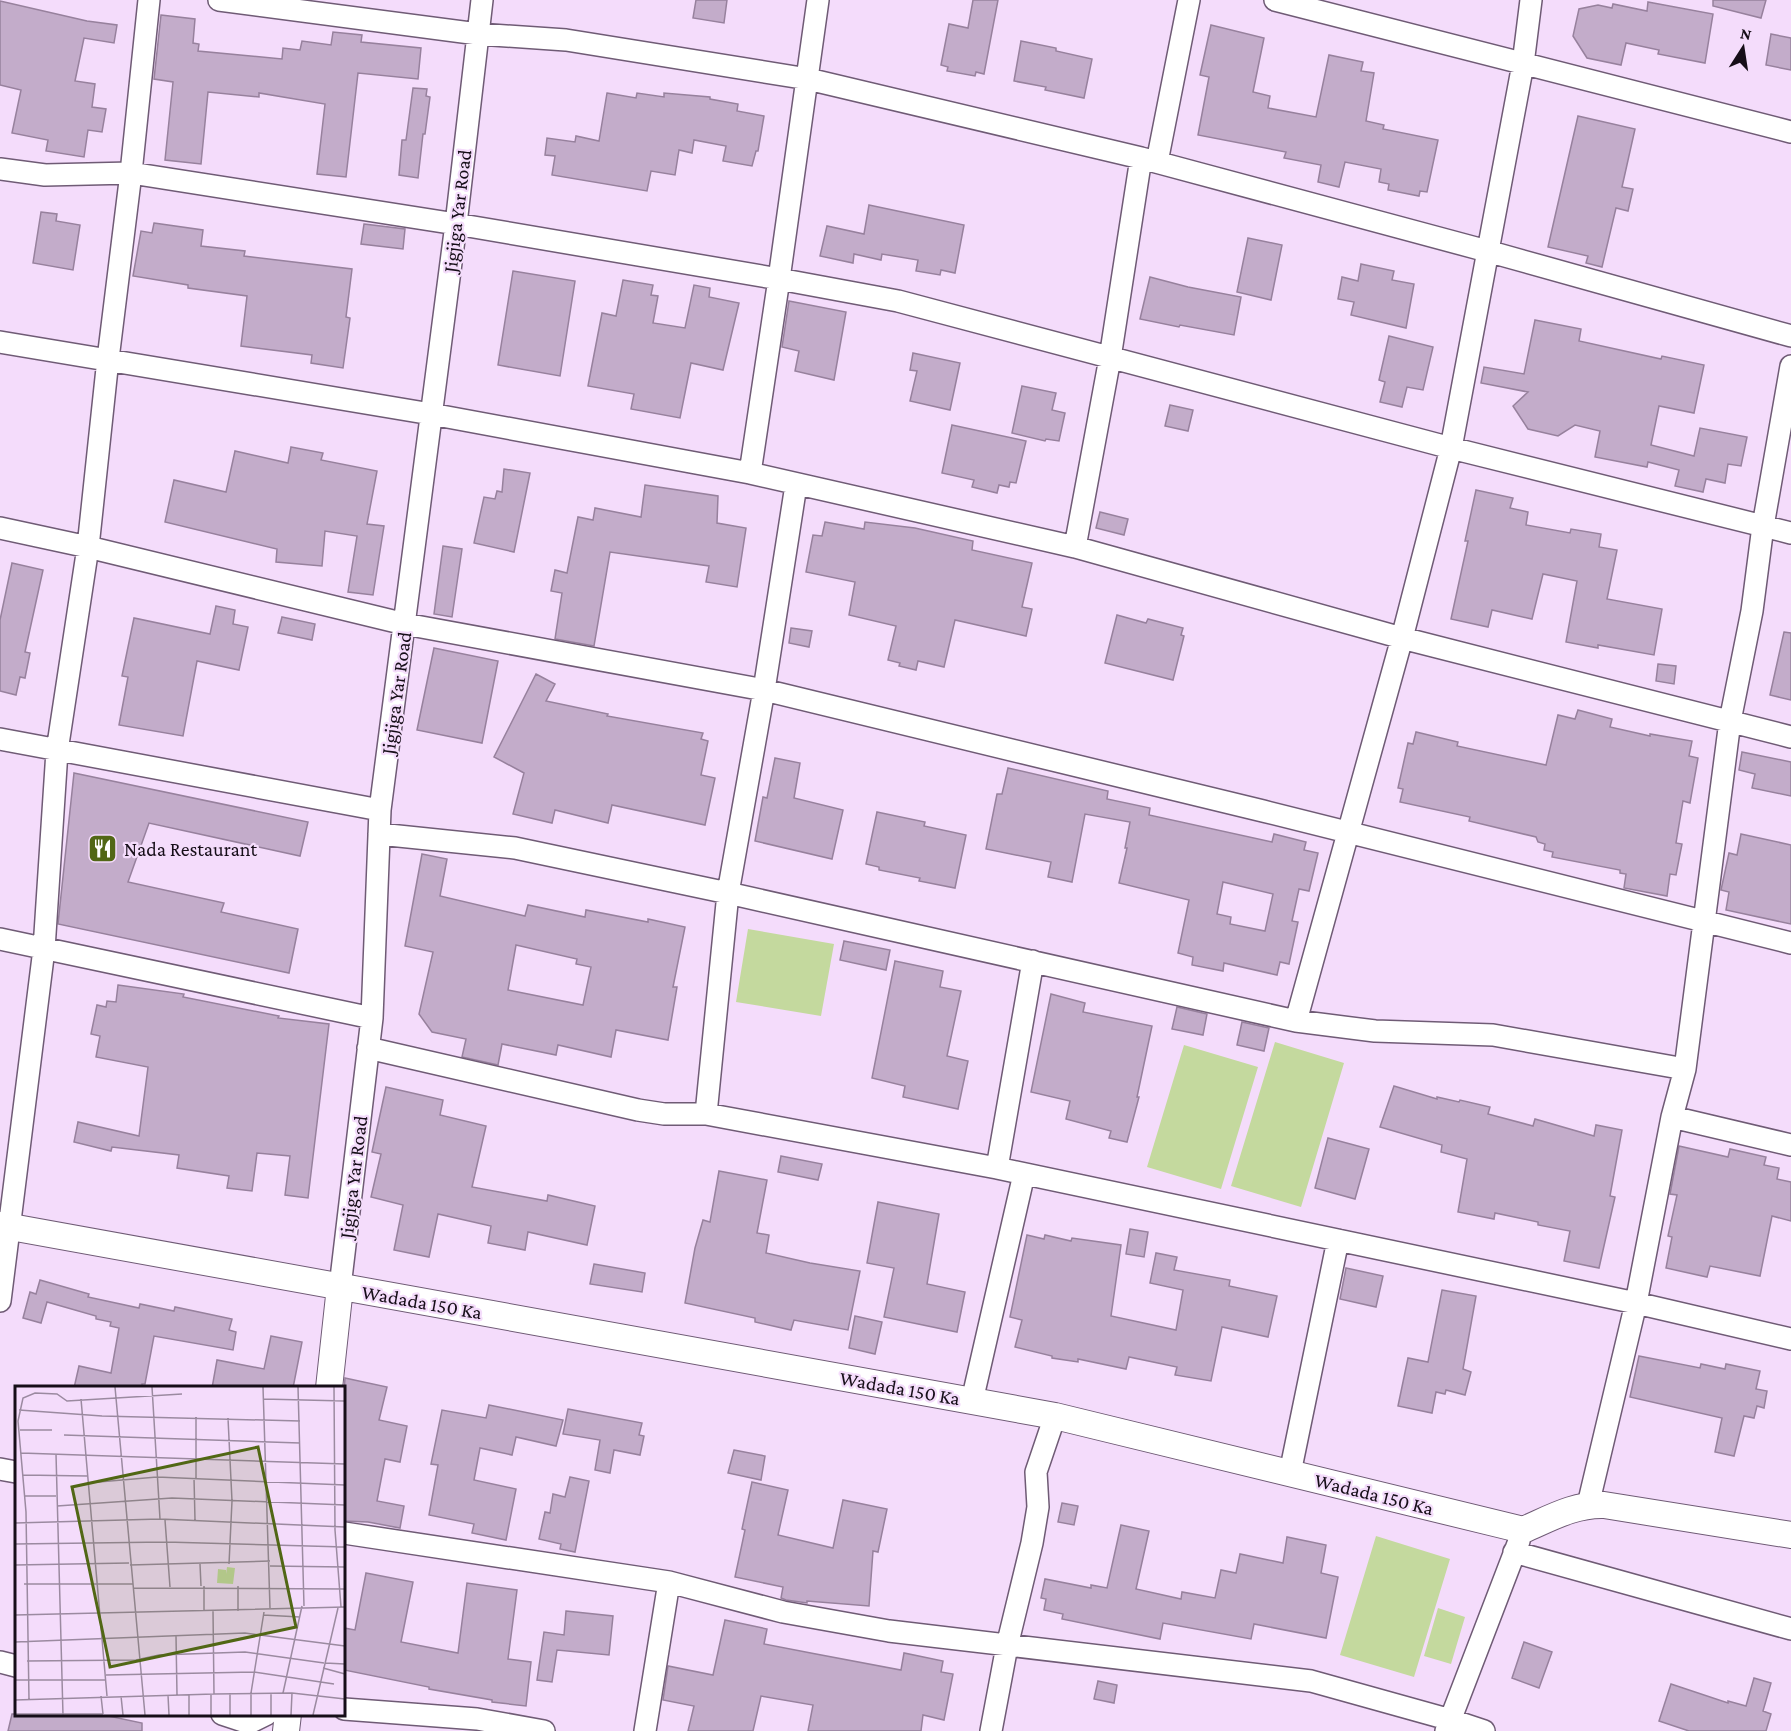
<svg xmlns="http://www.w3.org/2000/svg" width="1791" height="1731" font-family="'Crimson Pro',serif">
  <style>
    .green { fill: #c4d99e }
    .building { fill: #c3acca; stroke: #97819d; stroke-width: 1.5; fill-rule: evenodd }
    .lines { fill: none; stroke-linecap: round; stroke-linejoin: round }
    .minor-casing { stroke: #6f5b75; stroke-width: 24 }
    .tertiary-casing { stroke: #6f5b75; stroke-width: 28 }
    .minor { stroke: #fff; stroke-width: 21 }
    .tertiary { stroke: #fff; stroke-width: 26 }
    .labels { text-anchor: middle; stroke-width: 4.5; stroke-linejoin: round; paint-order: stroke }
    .street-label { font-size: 20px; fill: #160e18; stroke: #f4dcfb }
    .poi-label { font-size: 20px; fill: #160e18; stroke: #f4dcfb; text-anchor: start }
    .inset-road { fill: none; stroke: #9b8aa0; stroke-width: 1.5 }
    .view { fill: #516715; fill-opacity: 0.15; stroke: #516715; stroke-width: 3 }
    .inset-edge { fill: none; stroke: #160e18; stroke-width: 3 }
  </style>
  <rect width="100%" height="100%" fill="#f4dcfb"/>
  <path class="green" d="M748,929L834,944L821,1016L736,1002Z
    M1275,1042L1344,1063L1301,1207L1231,1186Z
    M1184,1045L1258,1067L1221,1189L1147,1167Z
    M1376,1536L1450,1559L1414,1677L1340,1655Z
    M1438,1608L1465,1617L1451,1664L1424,1656Z"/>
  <path class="building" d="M696,0H727L724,23L693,18Z
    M973,0H998L984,74L976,72L975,76L947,71L948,67L941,65L949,24L968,28Z
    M1713,0H1766L1761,18L1713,6Z
    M0,1L87,21L117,25L114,43L84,38L75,81L95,84L92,107L106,109L102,132L88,130L84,157L46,151L48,140L12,133L21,90L0,85Z
    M1648,2L1713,14L1705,63L1658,54L1659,50L1626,43L1621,65L1587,58L1573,36L1579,9L1598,5L1612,8L1613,4L1647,11Z
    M161,15L195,19L193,43L199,44L198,51L282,59L283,48L300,50L302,41L331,45L333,32L362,35L361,42L421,48L418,79L358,73L346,177L317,174L325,104L259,93V97L208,92L201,164L165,160L173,82L154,79Z
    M1211,25L1264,38L1253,92L1270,96L1268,108L1316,117L1329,55L1363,62L1361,71L1374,73L1366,121L1384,125L1383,129L1438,140L1427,192L1420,191L1419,196L1388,190L1389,184L1379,182L1381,169L1345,162L1339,187L1318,182L1321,165L1284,158L1286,152L1198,135L1209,77L1200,75Z
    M1771,34L1791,38V70L1766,65Z
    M1021,41L1056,48V51L1092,59L1084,98L1045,90L1046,87L1014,81Z
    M413,88L427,89L426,96L430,97L425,134H423L418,178L399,175L402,140H406Z
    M607,93L636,98L637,93L664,97V93L710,97V99L738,104L737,111L764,116L758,151H756L752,166L723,161L726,146L694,140L692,153L679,150L675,175L651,171L647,191L552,175L555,156L545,155L547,138L575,142L576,136L599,141Z
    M1578,116L1635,129L1622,187L1633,189L1628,211L1616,208L1602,267L1586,263L1588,256L1548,247Z
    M869,205L964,225L955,273L941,270L940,275L916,271L918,260L882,254L881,260L854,254L853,263L820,256L827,226L864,234Z
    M41,212L57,214L56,221L80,225L73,270L33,263Z
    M154,223L203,230L201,246L245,251L244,256L352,269L346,317L350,318L343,368L311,363L312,355L241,346L247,296L188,288V285L133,276L141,231L152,233Z
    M364,224L405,229L403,249L361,244Z
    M1248,238L1282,245L1271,300L1237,292Z
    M1361,264L1394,271L1392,280L1414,284L1406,328L1351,315L1354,302L1338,299L1342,277L1358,281Z
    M513,271L575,281L560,376L498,365Z
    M1150,277L1188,287L1241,297L1234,335L1180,325L1179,327L1140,319Z
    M623,280L653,285L651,295L658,296L653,323L685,328L694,285L710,288L709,297L739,303L723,370L691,363L680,418L631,409L634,394L588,386L602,313L616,316Z
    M789,301L846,312L834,380L795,371L799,351L782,347Z
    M1535,320L1581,329L1579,341L1661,359L1662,356L1704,365L1694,413L1659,406L1651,445L1694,456L1700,428L1747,437L1741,466L1728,464L1725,483L1706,479L1703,492L1675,486L1679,470L1648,462L1647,467L1595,457L1600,431L1575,425L1558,436L1528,429L1513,406L1528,392L1481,383L1484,367L1524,374Z
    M1389,336L1433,347L1423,390L1407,387L1402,407L1380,402L1385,382L1379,380Z
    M913,353L960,363L950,410L910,401L917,371L910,370Z
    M1022,386L1056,393L1052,410L1065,413L1059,441L1046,439L1045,441L1012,433Z
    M1170,405L1193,410L1188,431L1165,426Z
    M952,425L1026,441L1016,483L1010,482L1009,487L999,485L997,493L972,487L974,480L942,473Z
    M291,447L323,453L321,460L377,471L367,524L384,526L373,595L348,592L357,536L325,531L322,566L276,562L277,549L165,522L174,480L226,492L235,451L288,463Z
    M504,469L530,473L514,552L474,543L484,497L495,499L497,491L502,492Z
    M645,485L718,496L717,523L746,528L737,587L706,582L709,566L610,552L594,646L555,639L562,593L551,591L555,570L567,573L578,517L593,520L595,508L641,517Z
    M1476,490L1513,498L1510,508L1528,512L1526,525L1570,533L1571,529L1601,534L1599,547L1617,550L1607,599L1662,609L1654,655L1598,645V648L1566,642L1577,581L1543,574L1532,619L1492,610L1488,627L1451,619L1468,541H1465Z
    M1100,512L1128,519L1124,535L1096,528Z
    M825,522L864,529L865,522L915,528L973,541L972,550L1032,563L1022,607L1032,609L1026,636L955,620L944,667L918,661L916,670L899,666L900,663L888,660L896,626L849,615L855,582L806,572L813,535L822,536Z
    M443,546L462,549L452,617L434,614Z
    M12,563L43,570L25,652L30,653L25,678L20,677L16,695L0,691V620Z
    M216,606L235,610L233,624L248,627L239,670L197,661L183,736L119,725L128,677L122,676L134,618L210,634Z
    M1117,615L1146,623L1148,619L1183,628L1181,635L1184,636L1173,680L1105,663Z
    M282,617L315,624L312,640L278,633Z
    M791,628L812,631L809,647L789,643Z
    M1784,632L1791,633V700L1770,695Z
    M434,648L498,661L482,743L417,730Z
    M1658,664L1676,666L1674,684L1656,681Z
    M536,674L555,684L546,701L608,714L607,716L703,733L701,739L708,741L701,775L715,778L705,825L612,805L608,823L555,810L552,823L513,814L524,773L494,757Z
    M1578,710L1612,719L1610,727L1650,736V734L1692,741L1689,756L1698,758L1690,803L1683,801L1676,843L1682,844L1676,875L1670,874L1667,896L1624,888L1626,874L1620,873V870L1552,857L1553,852L1544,850L1545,844L1538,842L1536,837L1469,821L1470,817L1400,802L1403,789L1398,788L1408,743L1413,744L1416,732L1458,742L1457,746L1546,765L1558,715L1575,719Z
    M1742,752L1791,762V796L1752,788L1755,774L1739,770Z
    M775,758L800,763L794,798L843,810L832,859L755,841L763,797L767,798Z
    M1008,768L1108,791L1107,799L1150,808L1149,815L1272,842L1274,834L1306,842L1304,850L1318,853L1309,891L1299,889L1292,921L1298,922L1289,964L1280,962L1277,975L1224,963L1223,971L1192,965L1193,957L1178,953L1189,900L1119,883L1127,848H1125L1130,822L1085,814L1072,882L1048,877L1051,862L986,849L997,794H1002ZM1223,882L1273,894L1265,931L1230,924L1231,917L1217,914Z
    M74,773L308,822L300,856L149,823L128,882L224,903L221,912L298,929L289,973L58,924Z
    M877,812L925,822L924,826L966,835L955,888L919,881L920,878L879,870V867L866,864Z
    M1741,834L1791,845V924L1726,910L1729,892L1721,890L1729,853L1737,855Z
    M422,854L447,859L440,896L525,916L528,905L585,917L586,910L648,922V919L685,927L673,987H677L668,1040L616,1030L611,1057L558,1045L556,1055L502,1044L498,1065L462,1057L466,1039L432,1032L419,1014L433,952L405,946ZM516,945L577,959L576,964L591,967L583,1005L508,990Z
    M844,941L890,950L886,970L840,960Z
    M895,961L943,971L940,987L961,991L947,1056L968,1061L958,1109L903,1097L905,1086L872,1078Z
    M118,985L184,994L183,997L279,1016L278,1018L329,1024L308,1198L285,1195L290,1156L257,1153L252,1191L227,1188L229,1176L177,1168L179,1155L112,1147L111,1151L74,1142L78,1122L139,1136L148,1067L96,1057L100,1036L91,1034L97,1005L106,1007L107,1001L116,1002Z
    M1051,994L1085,1003L1083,1012L1152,1026L1137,1097H1139L1127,1142L1109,1138L1111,1131L1066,1119L1070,1101L1031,1092Z
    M1177,1007L1207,1014L1203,1035L1172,1029Z
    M1242,1022L1269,1028L1264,1051L1237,1045Z
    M1394,1086L1437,1099V1097L1459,1102L1460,1100L1490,1107L1488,1114L1533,1126L1535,1119L1594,1136L1596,1125L1622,1130L1610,1196L1615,1197L1599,1268L1564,1261L1570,1231L1538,1225V1222L1495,1213L1494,1219L1458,1212L1467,1159L1441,1152L1442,1145L1380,1127Z
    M386,1087L443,1100L440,1115L486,1126L472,1187L547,1201L548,1195L595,1206L587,1245L528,1232L525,1250L488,1243L491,1226L438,1214L429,1257L394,1250L403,1205L371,1197L381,1154L372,1152Z
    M1328,1138L1369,1149L1355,1199L1315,1188Z
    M1679,1146L1728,1157L1730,1149L1766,1157L1764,1165L1779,1168L1777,1179L1791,1182V1221L1772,1216L1760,1276L1710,1266L1707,1277L1666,1268L1672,1237L1668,1236L1677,1195L1670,1194Z
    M781,1156L822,1164L818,1180L778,1172Z
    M719,1171L767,1180L757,1233L769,1235L766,1253L810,1263L860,1271L848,1330L794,1320L791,1330L755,1322V1318L685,1303L695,1248L703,1220L710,1222Z
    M878,1202L939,1214L927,1284L965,1292L957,1332L884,1317L894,1268L867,1263Z
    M1130,1229L1148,1232L1144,1257L1126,1254Z
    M1027,1235L1044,1239L1045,1235L1071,1241L1072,1238L1121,1245L1111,1316L1176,1330L1183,1290L1150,1283L1156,1253L1177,1257L1174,1270L1230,1280L1229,1286L1277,1296L1268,1337L1222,1327L1211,1381L1175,1375L1177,1367L1129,1357L1126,1369L1078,1359V1362L1052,1358V1356L1015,1347L1022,1320L1010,1317Z
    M594,1264L645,1273L642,1292L590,1284Z
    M1346,1268L1383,1276L1376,1307L1340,1299Z
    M40,1280L89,1294L88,1297L139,1308L140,1304L174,1311L175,1307L232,1319L229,1330L236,1332L233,1350L154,1336L145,1384H142V1388H74L79,1366L111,1373L119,1328L110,1326L111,1322L96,1319V1316L47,1302L41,1323L23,1318L30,1292L36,1294Z
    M1442,1290L1476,1296L1463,1369L1471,1372L1465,1395L1446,1390L1445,1394L1436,1392L1432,1413L1398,1406L1408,1358L1428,1362Z
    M855,1316L882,1322L875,1354L849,1348Z
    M271,1336L302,1342L293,1388H212L217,1360L264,1369Z
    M1639,1356L1700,1368L1701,1364L1725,1369L1726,1364L1760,1371L1756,1389L1767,1391L1764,1408L1757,1406L1754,1418L1744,1416L1734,1456L1715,1452L1722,1418L1630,1397Z
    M345,1378L387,1387L379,1420L407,1426L400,1462L385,1459L377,1501L404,1506L400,1528L368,1522L344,1521V1391Z
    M489,1405L563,1420L556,1446L516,1437L512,1455L480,1448L474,1480L516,1489L506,1540L472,1533L474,1524L429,1515L438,1465L431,1464L442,1410L486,1418Z
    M568,1409L642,1423L639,1435L644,1436L640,1455L614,1450L610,1473L595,1470L600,1440L563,1434Z
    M734,1450L765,1456L761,1480L728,1473Z
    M570,1477L589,1481L575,1552L560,1549L561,1544L539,1539L545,1512L550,1513L553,1494L565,1497Z
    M752,1482L788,1490L778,1535L833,1548L843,1500L887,1509L878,1552L873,1551L869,1606L807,1601V1603L786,1600L781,1598L783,1587L735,1577L745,1530L742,1529Z
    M1062,1503L1078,1506L1074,1525L1058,1522Z
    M1121,1525L1149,1531L1136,1589L1181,1599L1182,1592L1215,1598L1221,1570L1236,1573L1240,1554L1283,1563L1287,1537L1326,1545L1321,1573L1338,1577L1326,1638L1254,1624L1251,1639L1163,1623L1160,1639L1062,1619L1063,1614L1044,1610L1046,1599L1041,1598L1045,1579L1091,1588V1585L1107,1588Z
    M366,1573L413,1582L401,1642L458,1653L467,1583L517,1590L508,1659L531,1662L526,1706L492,1702V1700L429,1689V1687L344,1670V1628L355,1630Z
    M566,1611L613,1616L609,1655L557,1650L552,1682L537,1680L544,1632L564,1635Z
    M725,1620L767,1629L764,1644L816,1654L901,1670L904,1653L943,1661L941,1672L953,1674L944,1720L923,1715L921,1731H808L813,1705L761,1696L753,1731H688L694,1706L663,1700L668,1666L713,1675Z
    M1524,1642L1552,1652L1539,1688L1512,1678Z
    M1754,1678L1771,1683L1763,1711L1771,1714L1766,1731H1689L1659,1721L1671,1684L1728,1703V1701L1746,1706Z
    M1098,1681L1117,1685L1114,1703L1094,1699Z
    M12,1714H99L142,1723V1731H8Z"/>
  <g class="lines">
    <defs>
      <path id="minor" d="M219,0L478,34L566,40L808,79L1141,158L1487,251L1791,336
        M1275,0L1791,132
        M1157,162L1189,0
        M0,169L45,175L131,173L456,224L779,279L898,301L1451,448L1791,533
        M0,342L431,414L750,473L1075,547L1402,638L1791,737
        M750,473L779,279L818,0
        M0,528L88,547L405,624L764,690L1263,811L1791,943
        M1075,547L1110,358L1141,158
        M0,739L380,810
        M379,834L515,848L728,893L1296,1021L1375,1031L1493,1035L1685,1069
        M0,939L372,1018
        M1296,1021L1402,638L1451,448L1523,64L1531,0
        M368,1048L638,1110L664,1114H706L997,1168L1636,1303L1791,1339
        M706,1114L728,893L764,690L796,485
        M1672,1117L1791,1145
        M997,1168L1033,961
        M340,1287L372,1018L380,810L456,224L482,0
        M0,1301L44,949L57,751L88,547L108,359L131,173L149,0
        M972,1401L1024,1174
        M0,1469L16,1472
        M1290,1473L1338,1240
        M1588,1505L1636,1303L1672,1117L1685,1069L1730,721L1752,611L1763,526L1791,366
        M344,1533L669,1582L783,1612L889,1631L1311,1681L1451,1720L1484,1731
        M1514,1552L1791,1629
        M0,1662L16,1666
        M344,1709L477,1719L544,1731
        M222,1714L249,1723L267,1714
        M645,1731L669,1582
        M991,1731L1007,1646L1032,1543L1038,1507L1036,1472L1055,1416
        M1446,1731L1519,1541"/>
      <path id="tertiary" d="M0,1225L1055,1416L1523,1530C1549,1519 1574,1504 1604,1505L1791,1535
        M329,1388L340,1287
        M286,1731L288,1714"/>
    </defs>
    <use href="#minor" class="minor-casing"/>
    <use href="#tertiary" class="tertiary-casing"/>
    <use href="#minor" class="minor"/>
    <use href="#tertiary" class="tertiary"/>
  </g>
  <defs>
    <symbol id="restaurant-square" viewBox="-11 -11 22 22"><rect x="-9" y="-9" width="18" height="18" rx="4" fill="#516715" stroke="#f4dcfb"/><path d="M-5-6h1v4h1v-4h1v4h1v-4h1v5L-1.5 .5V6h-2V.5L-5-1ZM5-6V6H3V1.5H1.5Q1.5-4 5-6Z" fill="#fff"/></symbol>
  </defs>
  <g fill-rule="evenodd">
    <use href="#restaurant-square" x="86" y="832" width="33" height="33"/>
  </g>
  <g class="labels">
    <g class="street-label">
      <text transform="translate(457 211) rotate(-83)" y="7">Jigjiga Yar Road</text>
      <text transform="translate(396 693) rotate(-82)" y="7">Jigjiga Yar Road</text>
      <text transform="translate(353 1177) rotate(-83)" y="7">Jigjiga Yar Road</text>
      <text transform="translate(422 1302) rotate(10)" y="7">Wadada 150 Ka</text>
      <text transform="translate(900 1388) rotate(10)" y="7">Wadada 150 Ka</text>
      <text transform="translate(1374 1494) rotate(14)" y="7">Wadada 150 Ka</text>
    </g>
    <g class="poi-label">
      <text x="124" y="856">Nada Restaurant</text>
    </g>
  </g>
  <g transform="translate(15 1386)">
    <rect width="330" height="330" fill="#f4dcfb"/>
    <path d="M212,181L220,182L218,198L202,197L203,183L211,184V188Z" fill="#c4d99e"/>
    <path class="inset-road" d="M100,1L130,329M137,1L145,133M248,1L255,222M283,1L289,220M319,1L320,144L326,221M66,13L92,310M248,13L330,15M4,24L87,30L285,35M213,32L217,115L214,178M5,44H37M49,49L285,57M6,67L330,78M41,68L48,329M8,89L72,90M179,92L180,134M181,92V31M72,97L142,91L330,99M9,110H41M42,120L157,112L330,119M150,134L155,201M0,137L145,133L330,141M0,158L151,156L330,161M185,178L186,200M0,179L114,177M115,179L255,175M255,180L330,181M9,198H118M223,200V225M118,202L330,203M189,225V200M198,225L199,308L277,307L330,313M0,229L330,221M248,229L285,231M161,250L162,309M0,256L230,247L330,260M12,275L121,274L144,269L230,266L309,277M310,277L330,278M308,282L330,288M91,289L239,286L319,298M0,294H91M268,307L287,220M196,308V329M153,309L154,329M174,309V329M86,310L88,328M106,310L108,329M14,313L11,126L3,35L8,12L20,7L42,8L52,15L167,8M0,314L199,308M0,328H88M215,329V307M236,329V307L249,226M256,329V307M276,329L277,307M298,329L323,222"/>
    <path class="view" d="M243,61L281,241L95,281L57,101Z"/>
    <rect width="330" height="330" class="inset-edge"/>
  </g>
  <g transform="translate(1743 48) rotate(12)" stroke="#f4dcfb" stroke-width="4.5" paint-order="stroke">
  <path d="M0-4.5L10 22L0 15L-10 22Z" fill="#160e18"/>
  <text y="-9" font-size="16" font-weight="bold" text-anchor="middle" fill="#160e18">N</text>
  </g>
</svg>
